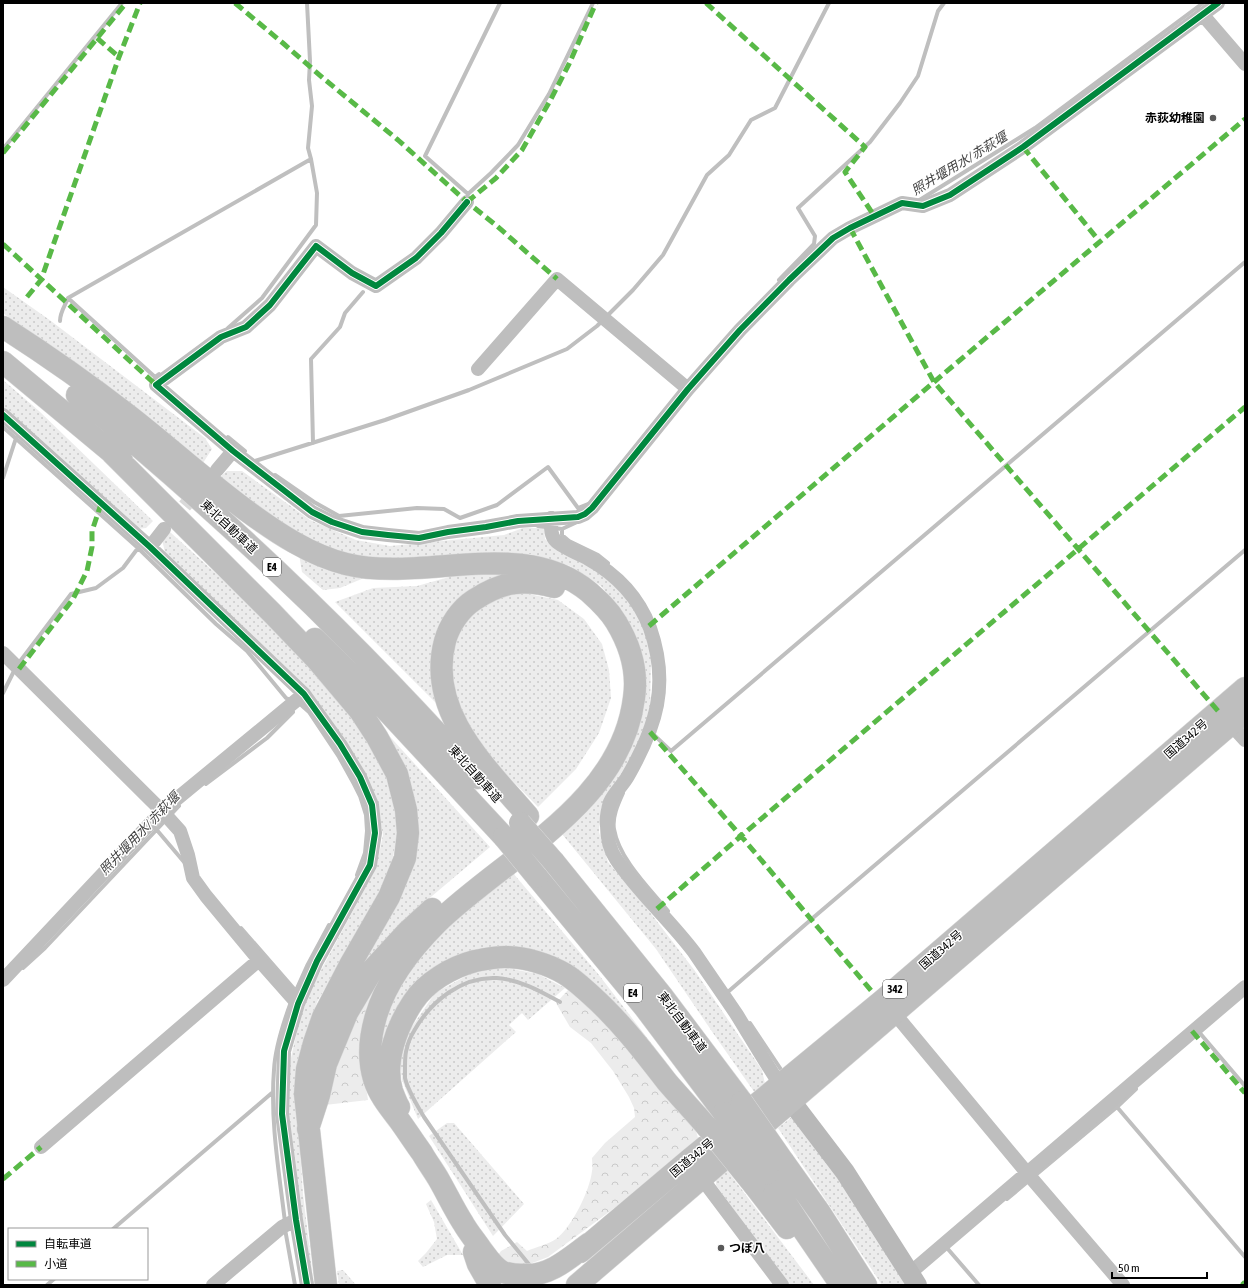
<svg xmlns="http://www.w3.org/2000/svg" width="1248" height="1288" font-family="'Asap Condensed','Noto Sans JP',sans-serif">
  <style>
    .grass { fill: url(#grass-dots) }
    .forest { fill: url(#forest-crowns) }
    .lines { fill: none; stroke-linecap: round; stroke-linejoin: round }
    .stream { stroke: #bfbfbf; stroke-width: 4 }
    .street-tunnel { stroke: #d9d9d9; stroke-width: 14; stroke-dasharray: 14 7; stroke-linecap: butt }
    .highway-casing { stroke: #dbdbdb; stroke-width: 23 }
    .street { stroke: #bebebe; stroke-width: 14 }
    .secondary { stroke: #b8b8b8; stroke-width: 20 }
    .highway { stroke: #bebebe; stroke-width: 22 }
    .highway-bridge-casing { stroke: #dbdbdb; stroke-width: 23; stroke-linecap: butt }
    .highway-bridge { stroke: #bebebe; stroke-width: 22 }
    .quiet { stroke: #58b947; stroke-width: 5; stroke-dasharray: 10 5; stroke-linecap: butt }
    .cycleway-casing { stroke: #fff; stroke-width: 8 }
    .cycleway { stroke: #00873e; stroke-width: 6 }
    .poi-dot { fill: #595959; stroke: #fff; stroke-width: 1.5 }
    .labels { text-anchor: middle; stroke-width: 3; stroke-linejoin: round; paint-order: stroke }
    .shield { fill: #fff; stroke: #4c4c4c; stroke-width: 1 }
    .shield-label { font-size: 11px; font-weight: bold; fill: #000 }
    .poi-label { font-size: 12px; font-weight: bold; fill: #000; stroke: #fff; text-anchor: end }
    .street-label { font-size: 12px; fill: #000; stroke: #fff }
    .water-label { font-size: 13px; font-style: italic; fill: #444; stroke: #fff }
  </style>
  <defs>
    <pattern id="grass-dots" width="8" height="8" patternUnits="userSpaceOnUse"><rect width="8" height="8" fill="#ececec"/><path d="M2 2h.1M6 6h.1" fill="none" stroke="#c9c9c9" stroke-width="1.8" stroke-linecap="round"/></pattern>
    <pattern id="forest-crowns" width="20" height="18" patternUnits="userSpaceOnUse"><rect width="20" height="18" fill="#ececec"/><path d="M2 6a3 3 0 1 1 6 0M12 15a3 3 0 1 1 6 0" fill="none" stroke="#c9c9c9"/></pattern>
  </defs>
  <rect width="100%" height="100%" fill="#fff"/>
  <path class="grass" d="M3,287L51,321L205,438L212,449L203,463L3,313Z
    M3,380L39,411L153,521L146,528L136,529L3,408Z
    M227,471H242L310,520L356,540L390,546L504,535L523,528H544L545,539L557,550L587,563L615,582L642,619L651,655L650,712L626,771L605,797L601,809L599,832L608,862L639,898L695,971L762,1070L765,1084L755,1093L713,1033L656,949L562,834L600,795L631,750L644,708L645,671L636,636L622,612L601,586L570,566L530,554L385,561L326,550L269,516L220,477Z
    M170,532L263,616L351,712L388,777L395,803L398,832L390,871L373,907L317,1002L306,1039L296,1089L303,1194L314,1285H312L289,1135L287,1076L299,1022L311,989L376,868L383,835L375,795L342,735L165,553L162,539Z
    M299,554L364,578L340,588L323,590L302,572Z
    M515,569L462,596L437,704L335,602L373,588L417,586L467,572Z
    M509,592L529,594L558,600L584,619L602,644L609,670L611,698L599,733L576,769L538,807L496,764L472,733L457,705L451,678L456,636L468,618L489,601Z
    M374,719L490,847L406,918L375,954L339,1000L412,867Z
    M513,873L599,975L674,1073L626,1021L560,963L453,962L382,1064L381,1028L395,989L423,951L462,915Z
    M507,968L538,974L565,988L528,1020L522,1013L509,1025L516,1032L418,1119L402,1080L400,1055L407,1034L435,993L475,971Z
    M793,1116L800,1121L908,1285H882L778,1128Z
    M447,1123H454L524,1204L493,1236L429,1136Z
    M727,1170L814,1285H788L716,1185V1179Z
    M431,1200L463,1255H447L423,1267L418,1261L426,1253L437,1239L434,1222L426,1204Z
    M343,1270L356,1285H339L337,1271Z"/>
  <path class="forest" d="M376,983L377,986L363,1067L368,1100L325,1105L348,1024Z
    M569,989L606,1023L696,1131L698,1138L632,1195L548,1257L522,1267L496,1258L501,1251L517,1242L527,1251C536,1247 549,1244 556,1239C572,1227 590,1190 592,1171C593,1167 592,1162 592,1158L605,1143L635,1117L634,1108L629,1097L613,1071L591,1043L570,1027L556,1003Z"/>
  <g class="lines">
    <path class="stream" d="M500,3L425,156L468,194L491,173L518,145L549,94L593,3
      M3,149L122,3
      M918,201L1035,128L1203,3
      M779,280L814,244L815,236L798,208L870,142L900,103L918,76L938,11L944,3
      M68,298L155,377L159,374
      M60,321C60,312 65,306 68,298L311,159
      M228,328L262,298L316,225L317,193L311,159L308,148L312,106L309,80L310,61L307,3
      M3,427L138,548L216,624L247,651L286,698L300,704L309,712L339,757L354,784L360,796L366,815L367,831L365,853L357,875
      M225,441L228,437L245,451
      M313,443L311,359L340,327L345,313L363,292
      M255,461L385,420L469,390L567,349L597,326L633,290L663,255L707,175L729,155L751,120L775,108L829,3
      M275,475L314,502L339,516L417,508L444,509L460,518L497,505L548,467L578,508L588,504
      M3,478L16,438
      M538,526L562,529L575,523
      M562,529V535L569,541L598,555L608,563
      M18,664L71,594L96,588L123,568L138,548
      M3,693L15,669
      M654,735L671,751L1245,262
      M206,784L267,738L293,712
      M623,793C618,804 612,817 614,829C619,859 649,888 668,911
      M156,829L184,862
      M241,928L296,991
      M23,968L45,948L179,806
      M729,991L814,917L1245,550
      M294,995L307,966L329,925
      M750,1023L784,1074
      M1197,1034L1199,1032L1245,1086
      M1117,1107L1245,1257
      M1007,1199L1117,1107L1136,1089
      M285,1222C279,1172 270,1120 274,1070C275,1049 284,1021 291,1002
      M113,1229L273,1092
      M285,1229L295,1285
      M947,1248L979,1285
      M532,1268L505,1235L424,1117C417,1105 408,1091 405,1078C405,1074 405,1070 405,1066C405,1060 405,1053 407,1048C408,1042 411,1036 414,1031C431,1001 462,976 497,978C521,980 540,991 560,1002
      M47,1285L54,1279"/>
    <path class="street-tunnel" d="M171,522L199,489"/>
    <defs>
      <path id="highway" d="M3,327C45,354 88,384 128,415C168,446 206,481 247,511C277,533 310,555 346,564C424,583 522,536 589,592C599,601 609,610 616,622C630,645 638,671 634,698C621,804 506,856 437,923C411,949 387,979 376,1016C370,1036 368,1059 374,1079C379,1095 389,1107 399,1120C407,1131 414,1142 422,1153C427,1162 434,1171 439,1180C447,1194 454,1209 463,1223C468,1232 475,1240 481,1249C487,1257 494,1268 503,1272C511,1275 520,1275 527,1275C552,1275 570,1257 590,1243
        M3,362L122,461
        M77,395C220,512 355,640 478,778
        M112,453L273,614L317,660L360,711L377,737L397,774L406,810L408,833L405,858L389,897L350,965L323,1017L314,1043L307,1069L305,1094L326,1285
        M315,639L373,696L504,837
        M528,816C487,768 426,712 445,641C449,626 460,609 474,600C501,582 523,578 554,587
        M554,862L663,997L742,1102
        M537,877L645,1008L724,1113
        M399,1107C396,1102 394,1096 392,1091C383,1062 397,1026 413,1002C426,982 452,967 475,961C485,959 495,957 505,957C525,957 548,964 565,974C575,980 583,988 591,995C620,1021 643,1051 667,1082C680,1097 694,1112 707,1127
        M308,1129L319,1095L326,1064L347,1013L373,969L408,931L432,909
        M783,1161L820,1213L866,1285
        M767,1174L802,1228L841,1285
        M754,1185L787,1228
        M474,1252L478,1264L490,1285
        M580,1252L689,1160L883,1000L1245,688
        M577,1285L1245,712"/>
    </defs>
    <use href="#highway" class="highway-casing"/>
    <path class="street" d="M1202,14L1245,64
      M467,202L441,233L416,258L376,286L352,273L316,246L270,305L246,327L221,337L156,385L233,451L312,512L332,522L362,532L388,535L419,538L448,532L486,527L518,521L578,517L585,514L592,508L688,389L740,330L789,280L833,238L850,228L902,203L923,206L950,195L1023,147L1218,3
      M478,369L557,279L688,389
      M3,415L150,547L304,694L340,744L360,777L372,805L375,833L370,865L317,961L298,1004L284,1051L282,1114L296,1220L307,1285
      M217,470L233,451
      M551,518C551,526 550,536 556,541C562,547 579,554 587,558C616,574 638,596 650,628C670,685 656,727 628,776C623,785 614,793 610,802C608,809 606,820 607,826C607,837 610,850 616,859C638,892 670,920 694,952C708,973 723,994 737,1015C753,1041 768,1067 785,1092
      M150,547L164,529
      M3,653L162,811L180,831L188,855L193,878L206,896L259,960L298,1004
      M1225,718L1245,740
      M3,980L162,811L304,694
      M890,1008L1027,1173L1123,1285
      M41,1147L259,960
      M697,1172L782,1285
      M910,1273L1245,987
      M213,1285L282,1227L296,1220"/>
    <path class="secondary" d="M791,1101L845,1172L917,1285"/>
    <use href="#highway" class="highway"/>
    <defs>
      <path id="highway-bridge" d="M520,823L554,862
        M504,837L537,877
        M742,1102L783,1161
        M724,1113L767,1174
        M707,1127L754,1185"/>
    </defs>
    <use href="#highway-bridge" class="highway-bridge-casing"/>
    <use href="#highway-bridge" class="highway-bridge"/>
    <path class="quiet" d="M235,3L284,44L323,78L398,140L467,202L497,226L557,279
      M706,3L865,147L845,172L875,217
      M97,38L119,57
      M1023,147L1100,242
      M3,153L126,3
      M467,202L496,178L522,150L551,99L569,64L596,3
      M850,228L934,382L1218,711
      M3,244L156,385
      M27,297L41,280L119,57L140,3
      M649,626L934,382L1245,119
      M19,669L73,599L87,571L92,547V531L101,504
      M650,732L741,836L874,994
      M657,909L741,836L1245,407
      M1192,1031L1245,1093
      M3,1179L41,1147
      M1242,1285L1245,1282"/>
    <defs>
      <path id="cycleway" d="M467,202L441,233L416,258L376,286L352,273L316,246L270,305L246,327L221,337L156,385L233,451L312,512L332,522L362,532L388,535L419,538L448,532L486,527L518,521L578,517L585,514L592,508L688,389L740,330L789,280L833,238L850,228L902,203L923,206L950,195L1023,147L1218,3
        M3,415L150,547L304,694L340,744L360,777L372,805L375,833L370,865L317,961L298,1004L284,1051L282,1114L296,1220L307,1285"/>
    </defs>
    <use href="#cycleway" class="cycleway-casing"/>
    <use href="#cycleway" class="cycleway"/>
  </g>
  <g class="poi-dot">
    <circle cx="1213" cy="118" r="4"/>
    <circle cx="721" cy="1248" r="4"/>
  </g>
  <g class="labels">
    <g class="shield">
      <rect x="263" y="558" width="18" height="18" rx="3"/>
      <rect x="883" y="980" width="24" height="18" rx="3"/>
      <rect x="624" y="984" width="18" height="18" rx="3"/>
    </g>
    <g class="shield-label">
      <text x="272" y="571">E4</text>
      <text x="895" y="993">342</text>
      <text x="633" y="997">E4</text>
    </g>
    <g class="poi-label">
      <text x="1205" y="122">赤荻幼稚園</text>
      <text x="729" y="1252" text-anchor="start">つぼ八</text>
    </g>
    <g class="street-label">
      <text transform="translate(229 527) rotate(43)" y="4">東北自動車道</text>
      <text transform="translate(1186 739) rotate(-41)" y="4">国道342号</text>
      <text transform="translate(475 774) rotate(48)" y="4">東北自動車道</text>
      <text transform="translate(941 950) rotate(-41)" y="4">国道342号</text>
      <text transform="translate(682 1022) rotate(53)" y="4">東北自動車道</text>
      <text transform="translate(692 1158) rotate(-40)" y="4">国道342号</text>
    </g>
    <g class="water-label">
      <text transform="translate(959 163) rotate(-31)" y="5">照井堰用水/赤萩堰</text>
      <text transform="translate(139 833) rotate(-46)" y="5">照井堰用水/赤萩堰</text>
    </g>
  </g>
  <rect width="1248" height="1288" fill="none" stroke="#000000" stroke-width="8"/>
  <rect x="8" y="1228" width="140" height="52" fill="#ffffff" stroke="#999999"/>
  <rect x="16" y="1241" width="20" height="6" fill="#00873e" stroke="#999999"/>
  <text x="44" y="1248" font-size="12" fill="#000000">自転車道</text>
  <rect x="16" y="1261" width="20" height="6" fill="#58b947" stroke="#999999"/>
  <text x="44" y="1268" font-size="12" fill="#000000">小道</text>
  <path d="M1112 1272v6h95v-6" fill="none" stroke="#000000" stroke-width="2"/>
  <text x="1118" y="1272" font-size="12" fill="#000000" stroke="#ffffff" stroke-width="3" paint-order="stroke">50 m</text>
</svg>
